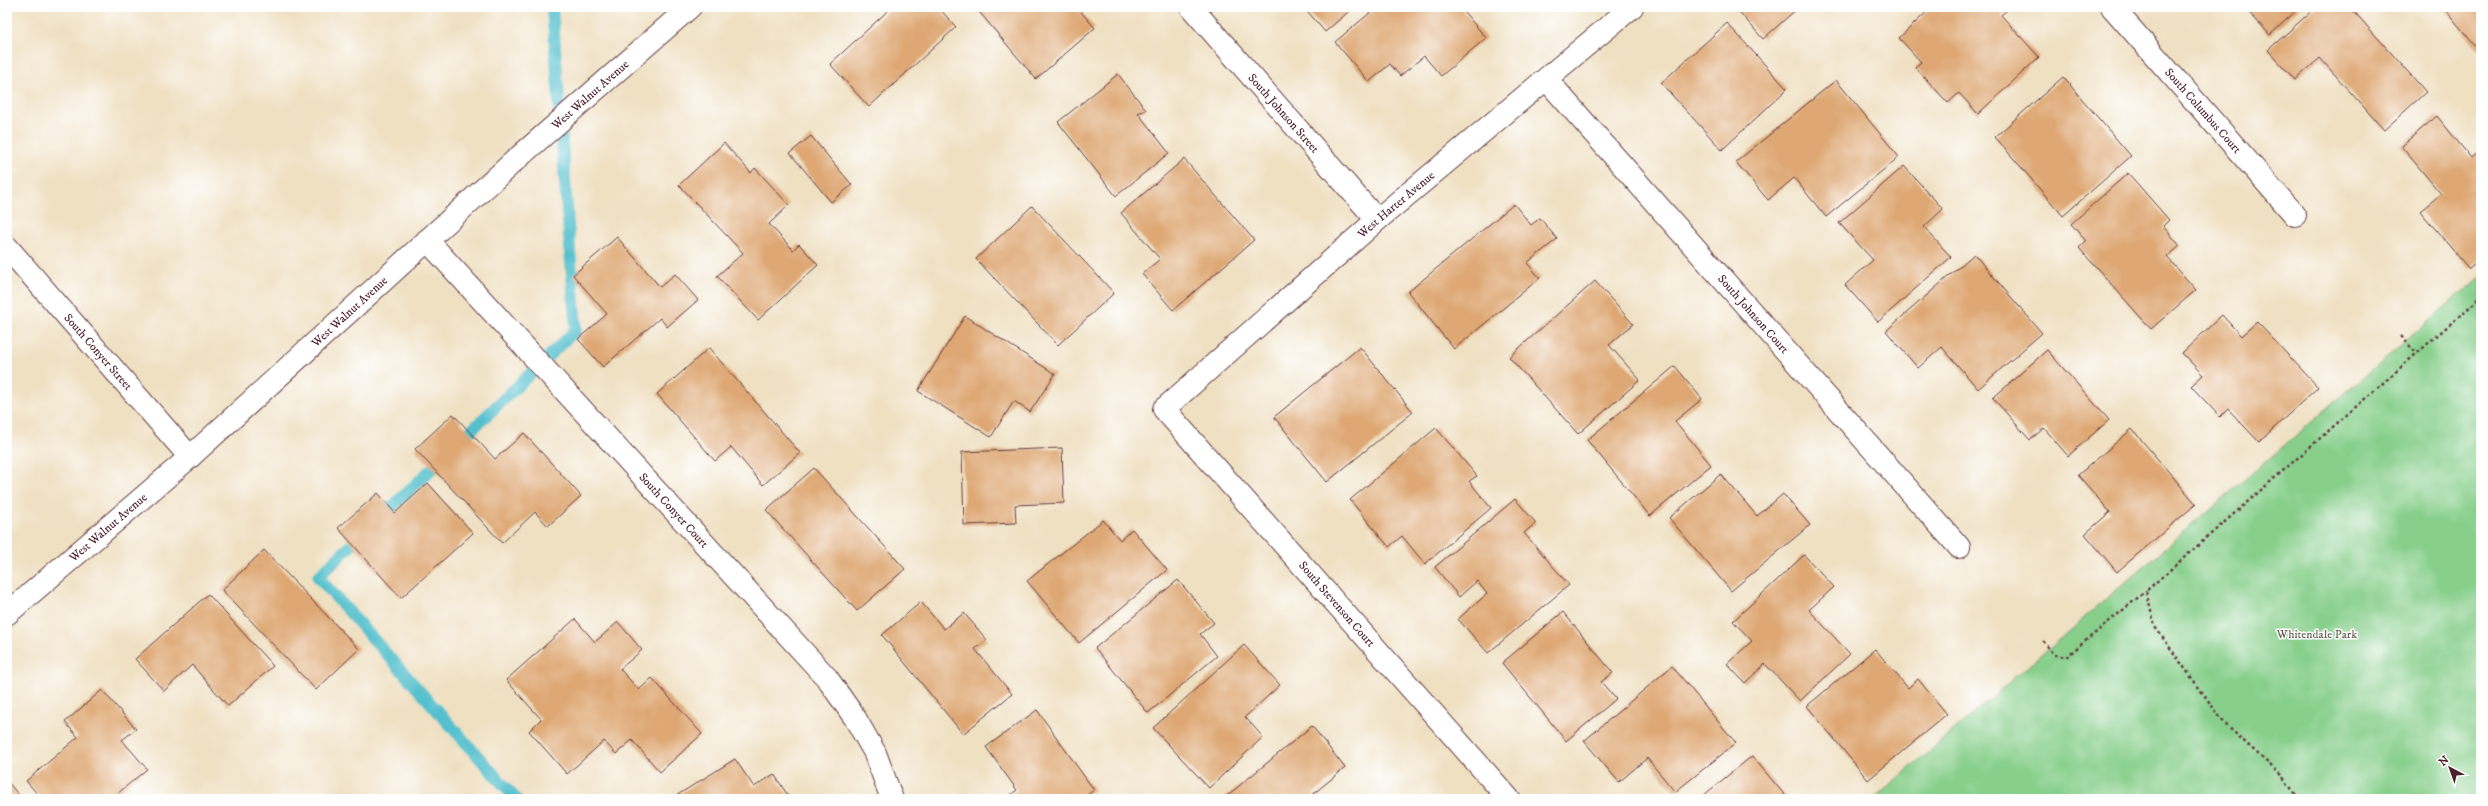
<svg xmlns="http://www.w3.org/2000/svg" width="2488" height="806" font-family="'IM FELL DW Pica',serif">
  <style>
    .green { fill: #87cf8b; stroke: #68775b }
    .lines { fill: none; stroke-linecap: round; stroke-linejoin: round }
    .stream { stroke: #54c0cd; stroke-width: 12 }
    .building { fill: #dea773 }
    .minor-casing { stroke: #633c42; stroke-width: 24 }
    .tertiary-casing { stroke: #633c42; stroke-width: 24 }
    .secondary-casing { stroke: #633c42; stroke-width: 24 }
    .path { stroke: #633c42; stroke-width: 2.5; stroke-dasharray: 3 3; stroke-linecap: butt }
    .minor { stroke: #fff; stroke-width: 22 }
    .tertiary { stroke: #fff; stroke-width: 22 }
    .secondary { stroke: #fff; stroke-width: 22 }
    .labels { text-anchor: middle; stroke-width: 3; stroke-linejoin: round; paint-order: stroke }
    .street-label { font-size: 12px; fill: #4a1f2b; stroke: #fff }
    .park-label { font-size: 12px; fill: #5f5d4d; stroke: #fff }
  </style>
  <rect width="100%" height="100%" fill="#fff"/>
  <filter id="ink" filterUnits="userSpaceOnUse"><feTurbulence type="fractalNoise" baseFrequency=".025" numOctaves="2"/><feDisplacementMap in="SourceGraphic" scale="8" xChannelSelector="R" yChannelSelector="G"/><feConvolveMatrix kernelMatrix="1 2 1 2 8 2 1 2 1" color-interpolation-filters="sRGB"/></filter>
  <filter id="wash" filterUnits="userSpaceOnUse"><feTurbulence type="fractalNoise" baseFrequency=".012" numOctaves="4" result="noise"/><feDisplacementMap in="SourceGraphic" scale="16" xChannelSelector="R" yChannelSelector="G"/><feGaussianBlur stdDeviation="0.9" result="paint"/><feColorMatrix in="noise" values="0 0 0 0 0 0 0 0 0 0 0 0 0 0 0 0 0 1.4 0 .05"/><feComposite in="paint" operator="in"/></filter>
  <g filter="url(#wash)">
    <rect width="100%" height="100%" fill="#efe0c2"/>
    <path class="green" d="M2481,276V799H1874Z"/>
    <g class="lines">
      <path class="stream" d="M458,443L576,330L552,7
        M379,519L444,457
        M364,533L318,577L516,799"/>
    </g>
    <g id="blocks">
      <path class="building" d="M892,7H938L956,27L869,107L830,64Z
        M975,7H1077L1095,28L1036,79Z
        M1304,7H1354L1325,32Z
        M1377,7H1460L1486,38L1441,76L1424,56L1400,76L1390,64L1369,82L1335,42Z
        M1735,7H1799L1763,39Z
        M1932,7H2005L2007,10L2001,15L2039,57L1978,114L1959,93L1948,103L1915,67L1921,62L1899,38Z
        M2244,7H2300L2270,35Z
        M2316,7H2350L2426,92L2384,130L2320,58L2295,80L2268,50Z
        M2443,7H2481V53Z
        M1727,23L1787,89L1722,150L1661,83Z
        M1118,74L1146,110L1138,113L1169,153L1116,196L1058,122Z
        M2063,77L2131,156L2063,216L1995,137Z
        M1836,80L1899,157L1826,217L1794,178L1768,200L1736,162Z
        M2437,116L2471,158L2481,149V259L2469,269L2420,211L2441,194L2401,146Z
        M811,136L852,185L831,202L790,153Z
        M724,143L751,173L755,168L789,205L769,224L793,250L799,244L818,265L758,320L717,276L743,253L679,185Z
        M1184,159L1254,240L1173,310L1142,274L1160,259L1121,213Z
        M1904,166L1943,209L1924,227L1951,257L1878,322L1845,285L1873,260L1839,223Z
        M2128,173L2169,220L2163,226L2180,246L2167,257L2196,290L2151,329L2079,248L2086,241L2071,224Z
        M1514,204L1531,225L1540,218L1557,239L1527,263L1540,278L1454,349L1408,292Z
        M1032,206L1114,293L1058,345L976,259Z
        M617,237L660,287L675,274L698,300L667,327L660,318L603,367L578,339L607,314L573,275Z
        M1974,254L2042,333L1978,389L1942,347L1918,368L1886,331Z
        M1595,281L1633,324L1609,345L1640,380L1578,434L1509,357Z
        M2222,315L2241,336L2257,322L2318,387L2259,442L2228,409L2220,417L2191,386L2203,375L2182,353Z
        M965,316L1055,374L1030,412L1014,401L991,437L918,391Z
        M1360,347L1413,412L1327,482L1274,417Z
        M709,348L800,453L763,485L731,447L715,461L657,394Z
        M2047,350L2109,420L2068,456L2044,428L2030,440L1993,398Z
        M1675,366L1702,399L1675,421L1711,465L1650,516L1587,440Z
        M453,414L495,459L524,433L581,496L548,526L535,512L502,543L415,449Z
        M1436,428L1477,476L1469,481L1491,508L1425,564L1402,536L1389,547L1350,500Z
        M2132,429L2196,504L2117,572L2085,534L2110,512L2078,475Z
        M1062,448L1064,503L1015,505L1016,523L964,525L962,452Z
        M814,468L905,569L857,611L766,510Z
        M1721,474L1757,516L1783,494L1810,525L1731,591L1669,518Z
        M428,483L473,533L401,598L338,528L378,493L395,513Z
        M1515,499L1536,523L1524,533L1569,585L1488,653L1458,619L1487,594L1477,581L1459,597L1435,567Z
        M1103,520L1120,540L1132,529L1167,570L1079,643L1027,581Z
        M264,550L359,649L316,690L222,590Z
        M1804,555L1834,587L1809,610L1850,654L1800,701L1765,664L1745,683L1727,664L1752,641L1733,621Z
        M1178,580L1214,623L1200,634L1217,656L1148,713L1095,648Z
        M208,594L273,666L228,706L192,665L164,691L135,659Z
        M921,602L944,629L964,613L987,640L975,649L1012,694L963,734L882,635Z
        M1563,612L1613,673L1601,682L1616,699L1566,741L1502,663Z
        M575,619L595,642L618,622L642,650L620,669L639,690L652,678L702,734L660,772L632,740L616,754L604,741L567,774L529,731L541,719L506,680Z
        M1244,645L1280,685L1245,717L1263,737L1209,788L1153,728Z
        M1875,649L1908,688L1918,679L1947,714L1868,780L1807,706Z
        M1672,666L1736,743L1675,792L1647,758L1619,782L1584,741Z
        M102,690L136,729L122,740L147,769L111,799H42L26,781L78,737L65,722Z
        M1037,710L1094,790L1081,799H1005L1017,790L986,747Z
        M1312,726L1345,768L1313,794L1317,799H1223Z
        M1752,756L1788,799H1699Z
        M735,759L754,787L774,774L790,799H671Z
        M7,781L22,799H7Z"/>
    </g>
  </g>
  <g filter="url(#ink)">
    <use href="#blocks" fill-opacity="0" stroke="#633c42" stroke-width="1"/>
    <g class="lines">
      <defs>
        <g id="minor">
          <path id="s1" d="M1191,7L1377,220"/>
          <path id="s2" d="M2112,7L2295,215"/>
          <path id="s3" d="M1547,80L1959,547"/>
          <path id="s4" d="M427,240L827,678L855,718L875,753L892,799"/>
          <path id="s5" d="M1509,799L1164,409L1377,220L1632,7"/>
        </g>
        <g id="tertiary">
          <path id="s6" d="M7,247L190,457"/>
        </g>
        <g id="secondary">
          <path id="s7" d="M7,614L190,457L511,164L690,7"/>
        </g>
      </defs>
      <use href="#minor" class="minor-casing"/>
      <use href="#tertiary" class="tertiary-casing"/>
      <use href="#secondary" class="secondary-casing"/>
      <path class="path" d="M2401,336L2417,354
        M2043,641L2055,655L2066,657L2146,591
        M2299,799L2282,776L2225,724L2155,627L2146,591L2481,297"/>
      <use href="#minor" class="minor"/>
      <use href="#tertiary" class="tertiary"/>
      <use href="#secondary" class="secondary"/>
    </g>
  </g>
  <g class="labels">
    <g class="street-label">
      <text dy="4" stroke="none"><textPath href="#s7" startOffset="781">West Walnut Avenue</textPath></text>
      <text dy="4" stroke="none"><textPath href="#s2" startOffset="138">South Columbus Court</textPath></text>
      <text dy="4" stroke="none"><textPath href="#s1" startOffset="141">South Johnson Street</textPath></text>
      <text dy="4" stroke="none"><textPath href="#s5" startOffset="830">West Harter Avenue</textPath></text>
      <text dy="4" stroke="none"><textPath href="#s7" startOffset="457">West Walnut Avenue</textPath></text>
      <text dy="4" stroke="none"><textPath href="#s3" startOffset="312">South Johnson Court</textPath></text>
      <text dy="4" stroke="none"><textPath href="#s6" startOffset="139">South Conyer Street</textPath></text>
      <text dy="4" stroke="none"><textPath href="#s4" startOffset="366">South Conyer Court</textPath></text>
      <text dy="4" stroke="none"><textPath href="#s7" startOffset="133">West Walnut Avenue</textPath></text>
      <text transform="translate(1337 604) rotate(49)" y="4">South Stevenson Court</text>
    </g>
    <g class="park-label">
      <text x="2317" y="638">Whitendale Park</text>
    </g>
  </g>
  <rect width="2488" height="806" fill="none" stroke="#fff" stroke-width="24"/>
  <g transform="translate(2450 768) rotate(319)" stroke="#ffffff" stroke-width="3" paint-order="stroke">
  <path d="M0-3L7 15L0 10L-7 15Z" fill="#4a1f2b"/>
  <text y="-6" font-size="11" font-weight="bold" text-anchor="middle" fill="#4a1f2b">N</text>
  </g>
</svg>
